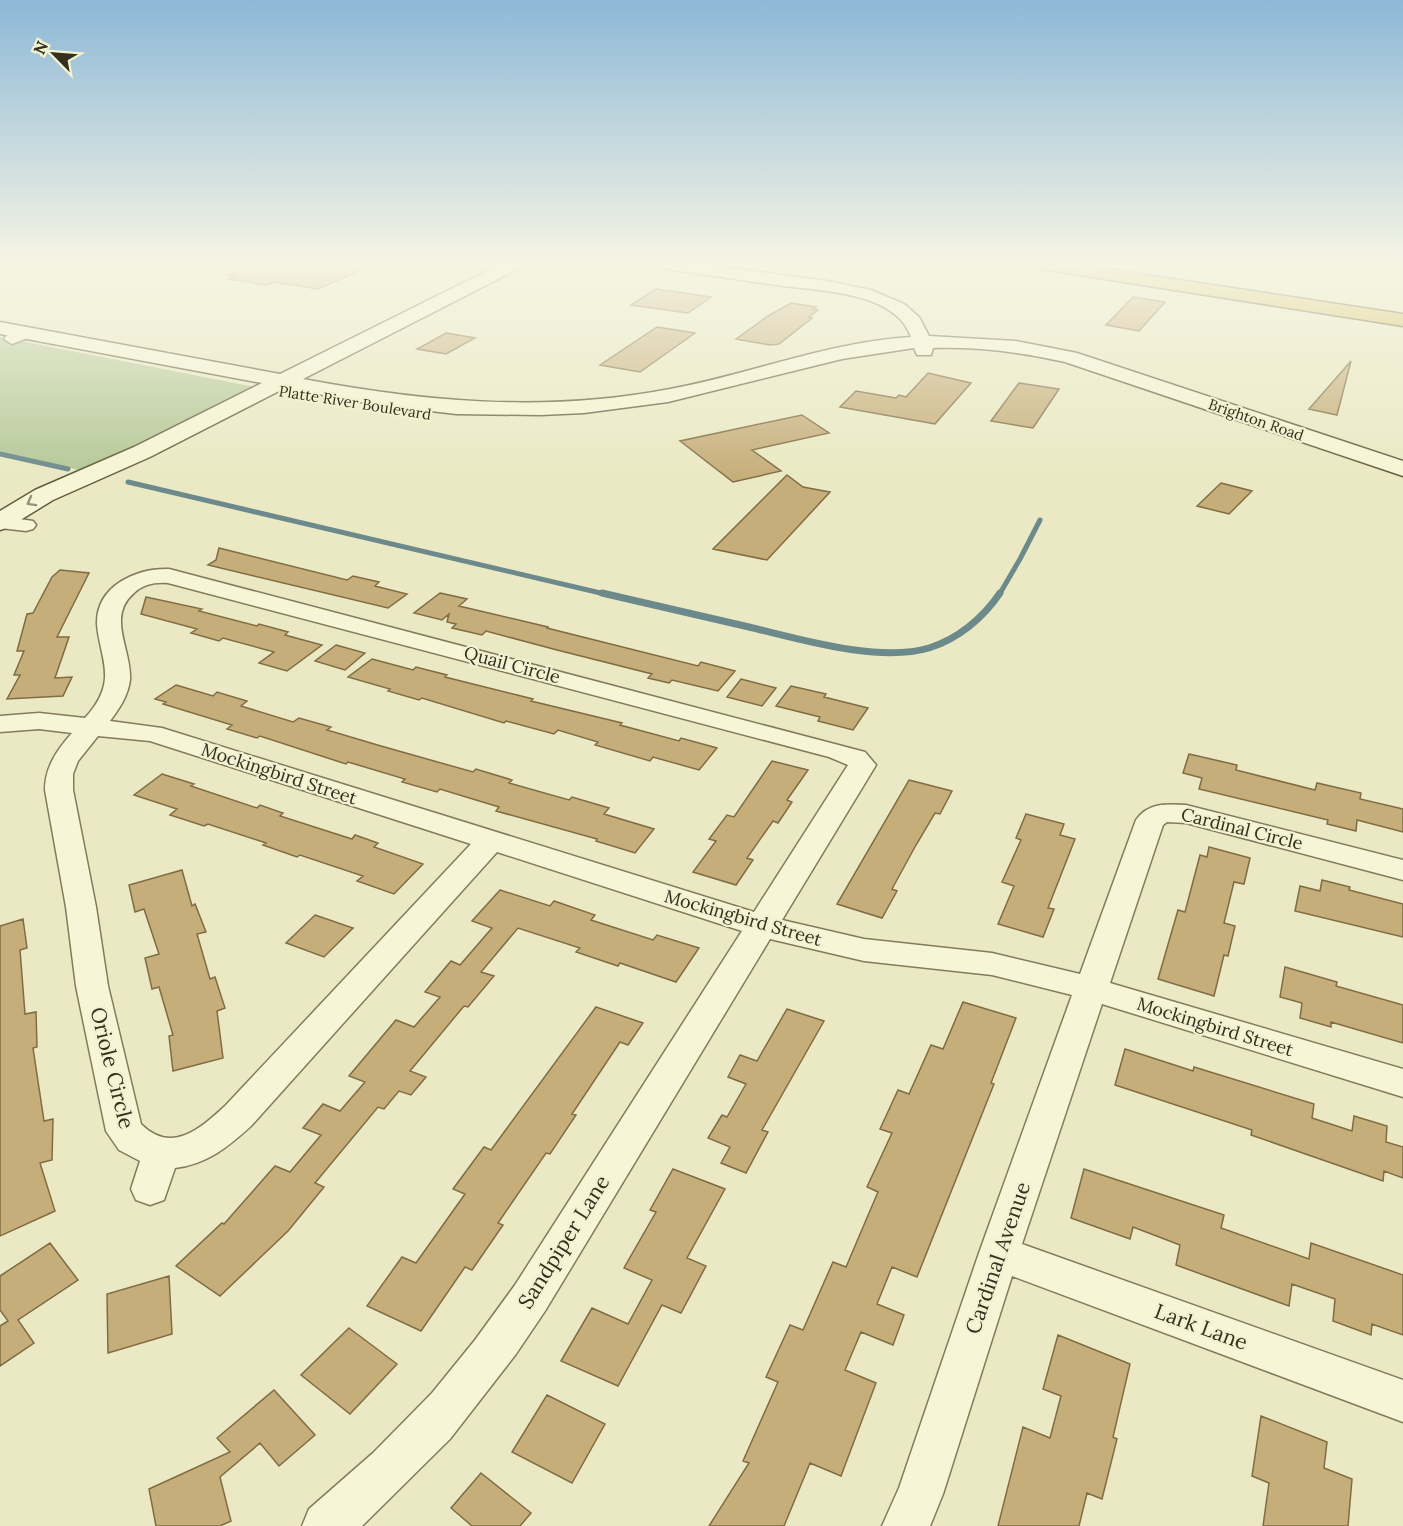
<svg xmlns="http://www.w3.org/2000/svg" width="1403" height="1526" font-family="Lora,serif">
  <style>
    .green { fill: #b5c898 }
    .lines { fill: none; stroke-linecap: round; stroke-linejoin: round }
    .stream-far1 { stroke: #6c8a8b; stroke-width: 5 }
    .stream { stroke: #6c8a8b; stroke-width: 7 }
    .building { fill: #c6ae7b; stroke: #806c43; stroke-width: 1.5 }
    .street-casing { stroke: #837b5b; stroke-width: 3 }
    .secondary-casing { stroke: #655c3e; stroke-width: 3 }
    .highway-casing { stroke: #51482f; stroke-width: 3 }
    .street { fill: #f6f5d5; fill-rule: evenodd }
    .secondary { fill: #f6f5d5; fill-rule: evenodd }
    .highway { fill: #d4bf59; fill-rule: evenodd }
    .oneway { stroke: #95927a }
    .labels { text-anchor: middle; stroke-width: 4.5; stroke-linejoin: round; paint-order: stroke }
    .far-street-label { font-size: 15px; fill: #342f1e; stroke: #f2f2d2 }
    .street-label { font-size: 18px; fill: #342f1e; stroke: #f2f2d2 }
    .near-street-label { font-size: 21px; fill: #342f1e; stroke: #f2f2d2 }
  </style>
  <rect width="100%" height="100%" fill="#eae9c3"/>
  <path class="green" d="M0,337L265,389L92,473L0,452Z"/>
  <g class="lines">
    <path class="stream-far1" d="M0,454L68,469
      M128,482L609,595
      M999,595L1020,559L1040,520"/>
    <path class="stream" d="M602,593C651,604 700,616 749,627C800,639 878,663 929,648C958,639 983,618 1000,593"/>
  </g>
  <path class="building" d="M229,264H374L318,289L274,282L267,285L229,279L235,276L228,275Z
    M656,289L711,297L688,313L631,305Z
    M1133,297L1165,302L1139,331L1106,325Z
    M791,303L816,307L813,309L818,310L809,317L812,318L779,344L770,345L736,339L768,316Z
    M657,327L695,333L640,372L600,365Z
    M446,333L475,338L446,354L417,349Z
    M1351,361L1337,415L1309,409Z
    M928,373L971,383L935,424L840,407L856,391L896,398L899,395L906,397Z
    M1019,383L1059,389L1033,428L991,421Z
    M802,415L829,433L752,450L781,471L733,482L680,441Z
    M787,475L803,487L830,492L767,560L713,549Z
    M1221,483L1252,491L1229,514L1197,506Z
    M219,548L347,580L353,576L379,582L375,586L407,594L388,608L208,565L216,560Z
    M60,570L89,573L57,637H69L55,678L72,677L63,696L7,699L20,675H14L24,651H17L27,614L33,613L52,577Z
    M440,593L467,599L459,606L548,627L547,628L698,666L701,662L735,671L718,691L672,680L669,683L648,678L652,674L557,650L486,631L482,635L452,628L456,624L447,622L449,614L442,620L414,613Z
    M146,597L202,609L199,611L257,626L259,624L288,632L285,635L322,645L287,671L259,663L274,652L223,638L219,641L191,633L197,629L141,614Z
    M336,645L365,653L345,670L315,661Z
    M372,659L413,670L416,667L447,675L445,677L533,699L531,701L622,723L620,725L679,741L681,738L717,748L699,770L653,757L650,761L595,745L598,742L558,730L554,734L506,721L504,723L422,698L419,700L388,691L390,689L348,677Z
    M741,679L776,688L762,706L727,697Z
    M176,685L213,696L217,692L247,701L241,706L293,722L299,718L331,727L327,730L381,746L473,772L476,769L512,780L509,783L569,800L572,797L609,808L604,814L654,829L635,853L596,841L597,839L496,811L499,807L440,789L437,792L402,782L405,779L348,762L346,764L260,736L257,738L227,729L232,725L163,704L166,702L155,699Z
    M791,686L826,694L824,697L868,708L853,730L818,721L820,717L776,706Z
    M1189,754L1237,765L1236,770L1315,790L1317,783L1361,793L1360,799L1403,809V832L1357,820L1356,831L1327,824L1328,820L1199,789L1202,778L1183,773Z
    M772,761L808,770L787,800L792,802L778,823L773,821L747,858L753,860L736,885L693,872L716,841L709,839L727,815L734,817Z
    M162,774L194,784L191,786L257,808L260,805L283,813L280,816L352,839L355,835L378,843L374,847L423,864L394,894L357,881L363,876L300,855L297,857L263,845L266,843L208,824L204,826L170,815L177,809L134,795Z
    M909,780L952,791L940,814L935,813L916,845L892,889L897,891L882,918L837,904Z
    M1026,814L1064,824L1060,835L1075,839L1048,908L1054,909L1043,937L998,924L1014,886L1002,882L1021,840L1016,838Z
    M1209,847L1250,858L1244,884L1234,882L1224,923L1235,926L1228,956L1224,955L1214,996L1158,979L1178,910L1185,912L1200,855L1207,857Z
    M182,870L192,906L195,904L206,932L197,934L210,979L215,977L225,1008L217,1011L223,1058L173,1071L169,1036L173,1035L159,987L152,989L145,958L159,954L144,909L135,912L129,885Z
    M1322,880L1350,887L1349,890L1403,904V937L1295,911L1300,886L1320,891Z
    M500,890L550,906L554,901L595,915L591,920L653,940L657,935L699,948L676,982L620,963L618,966L576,952L580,948L518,928L481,972L494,976L468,1007L464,1006L410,1071L426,1077L411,1095L399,1091L384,1109L378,1107L315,1183L324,1187L288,1231L220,1296L176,1266L222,1223L224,1224L275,1166L290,1172L321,1135L303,1128L323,1104L340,1111L365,1082L349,1076L396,1020L414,1027L440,997L425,992L451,961L460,965L492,928L472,921Z
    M315,915L353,928L324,957L286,943Z
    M23,919L27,948L20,950L25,1014L36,1012L37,1047L33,1048L44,1121L53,1119L52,1160L40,1163L55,1211L0,1236V926Z
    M1285,967L1337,982L1336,986L1403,1005V1043L1331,1022V1027L1300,1018L1302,1003L1280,997Z
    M963,1002L1016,1018L991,1083L994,1084L917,1277L892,1267L877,1304L904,1315L893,1345L861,1332L845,1370L876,1383L841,1476L810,1463L784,1526H709L749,1463L743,1461L778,1382L766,1377L790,1325L803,1330L833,1262L846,1267L878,1192L867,1187L892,1133L880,1129L898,1090L909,1094L931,1045L943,1049Z
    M596,1007L643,1023L628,1045L620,1042L572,1114L576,1115L550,1154L546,1153L498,1223L503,1225L472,1270L465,1267L421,1331L367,1306L402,1257L416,1263L465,1194L453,1189L484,1147L491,1150Z
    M787,1009L824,1021L762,1130L768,1132L746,1173L721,1163L730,1147L708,1138L722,1115L727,1117L746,1084L728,1077L740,1055L757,1061Z
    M1125,1049L1193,1071L1194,1067L1314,1104L1312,1118L1352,1131L1354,1116L1387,1126L1386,1142L1403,1147V1178L1384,1171L1383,1181L1251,1135L1252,1130L1115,1085Z
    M673,1169L725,1189L687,1258L706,1266L681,1313L662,1305L618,1386L561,1361L592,1308L628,1324L652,1280L624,1268L656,1212L650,1210Z
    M1084,1169L1224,1215L1221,1228L1309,1259L1311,1243L1403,1275V1335L1372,1324L1371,1335L1333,1321L1335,1299L1292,1284L1289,1306L1176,1265L1180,1245L1133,1227L1130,1239L1071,1218Z
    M50,1243L78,1280L18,1320L34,1343L0,1366V1326L8,1321L0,1310V1276Z
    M169,1276L172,1334L108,1353L107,1294Z
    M349,1328L397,1364L350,1414L301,1375Z
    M1058,1335L1130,1364L1113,1437L1117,1439L1102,1499L1087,1493L1079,1526H998L1023,1427L1050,1438L1061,1396L1043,1389Z
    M274,1390L315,1435L279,1466L260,1443L220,1477L231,1521L220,1526H156L149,1489L230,1452L217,1438Z
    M547,1395L605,1424L572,1483L512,1452Z
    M1261,1416L1327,1442L1324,1468L1352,1479L1348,1526H1263L1269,1483L1252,1476Z
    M481,1473L531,1513L520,1526H472L451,1508Z"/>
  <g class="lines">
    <defs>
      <path id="street" d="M28,328L33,330L36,333L33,336L12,344L4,339L6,336Z
        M0,516L33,521L36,525L33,529L26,531L0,528Z
        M169,569L865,752L876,765L782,920L864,939L992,953L1080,974L1136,820C1148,802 1167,804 1186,805L1403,860V880L1186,823L1167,822L1163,825L1110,983L1403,1069V1097L1102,1004L1022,1244L1403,1380V1422L1012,1276L943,1494L930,1526H882L899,1488L979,1253L1072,995L992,975L864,961L770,939L545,1311L516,1354L450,1439L362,1526H302L309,1509L373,1453L432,1393L475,1340L515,1285L742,931L497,852L251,1126C228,1147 207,1164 175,1168L164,1200L150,1205L136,1200L131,1189L140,1161L119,1150L106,1131L76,986L66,907L45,790C45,767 57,750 72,733L39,729L0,732V716L39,713L85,718C95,707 104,694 105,678C106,660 98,642 97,624C96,586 136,568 169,569ZM168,583L829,757L848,765L754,912L162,728L110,721C119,709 128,696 130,680C132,650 106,617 134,593C143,584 156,582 168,583ZM98,736L150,741L471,844L225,1106C201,1128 172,1155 141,1124L108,986L96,907L73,790V774L78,761Z"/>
      <path id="secondary" d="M501,264H522L520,268L303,379C426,402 545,413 670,389C751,374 828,342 911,337C895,290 816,291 776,285C739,280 703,274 666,269L658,264H702L827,281L871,290L904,304L919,317L929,336L1016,341L1077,353L1403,461V476L1065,362C1022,352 977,347 933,348L931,355H917L914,348L842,359L668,402L584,413L541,415L456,414L372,404L285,388L150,457L53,500L9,527L0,530V511L35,490L134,447L262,383L0,334V322L280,374Z"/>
      <path id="highway" d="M1033,264H1074L1403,314V326L1041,269Z"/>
    </defs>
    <use href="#street" class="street-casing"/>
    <use href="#secondary" class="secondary-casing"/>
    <use href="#highway" class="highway-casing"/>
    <use href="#street" class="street"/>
    <use href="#secondary" class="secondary"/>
    <use href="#highway" class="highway"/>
  </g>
  <defs><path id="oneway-chevron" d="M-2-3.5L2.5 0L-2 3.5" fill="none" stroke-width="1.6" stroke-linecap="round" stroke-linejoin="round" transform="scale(1.5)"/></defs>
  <use class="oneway" href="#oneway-chevron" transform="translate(31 502) rotate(151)"/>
  <linearGradient id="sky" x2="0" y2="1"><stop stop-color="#8db8d7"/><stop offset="0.55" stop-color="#f6f5e4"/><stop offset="1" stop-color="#f6f5e4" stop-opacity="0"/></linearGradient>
  <rect width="1403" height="478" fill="url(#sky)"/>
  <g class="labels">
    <g class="far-street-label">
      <text transform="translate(355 403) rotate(9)" y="5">Platte River Boulevard</text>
      <text transform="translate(1256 420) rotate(19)" y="5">Brighton Road</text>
    </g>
    <g class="street-label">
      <text transform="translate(512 665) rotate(15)" y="6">Quail Circle</text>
      <text transform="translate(279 774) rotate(18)" y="6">Mockingbird Street</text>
      <text transform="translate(1242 829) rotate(14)" y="6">Cardinal Circle</text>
      <text transform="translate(743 918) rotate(16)" y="6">Mockingbird Street</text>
      <text transform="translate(1215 1027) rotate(17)" y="6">Mockingbird Street</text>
    </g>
    <g class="near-street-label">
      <text transform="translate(112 1068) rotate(76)" y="7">Oriole Circle</text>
      <text transform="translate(564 1242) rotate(-58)" y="7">Sandpiper Lane</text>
      <text transform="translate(998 1258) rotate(-71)" y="7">Cardinal Avenue</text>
      <text transform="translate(1201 1327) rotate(20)" y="7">Lark Lane</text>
    </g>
  </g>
  <g transform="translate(54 54) rotate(295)" stroke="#f2f2d2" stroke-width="4.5" paint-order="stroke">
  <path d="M0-4.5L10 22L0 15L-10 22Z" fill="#342f1e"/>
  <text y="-9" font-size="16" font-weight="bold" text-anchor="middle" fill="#342f1e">N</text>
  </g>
</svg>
